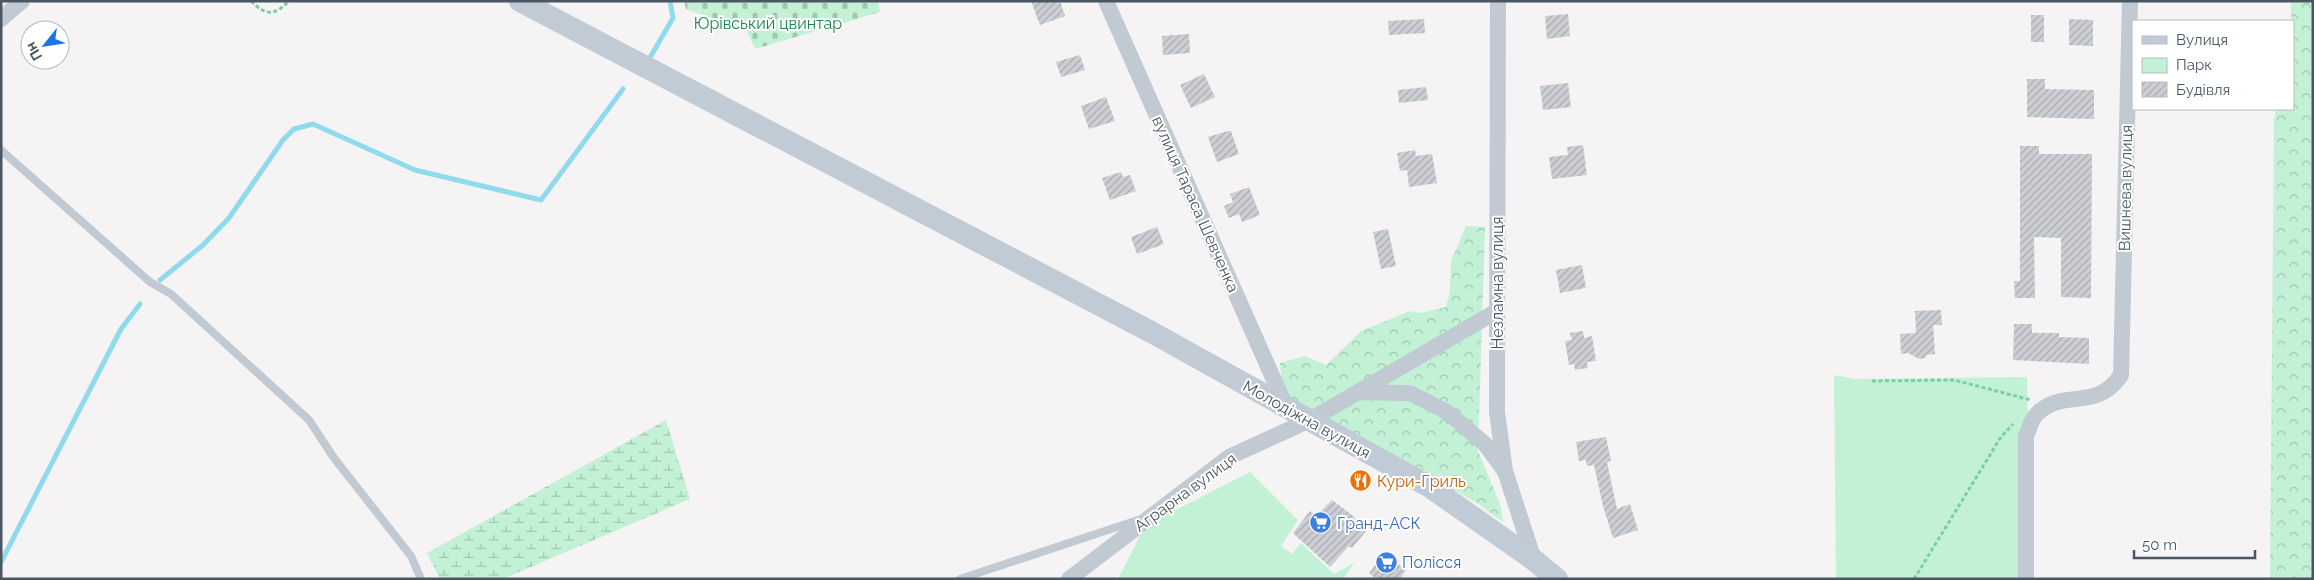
<svg xmlns="http://www.w3.org/2000/svg" width="2314" height="580" font-family="Raleway,sans-serif">
  <style>
    .green { fill: #c3f1d5 }
    .forest { fill: url(#forest-crowns) }
    .wetland { fill: url(#wetland-marsh) }
    .cemetery { fill: url(#cemetery-stones) }
    .lines { fill: none; stroke-linecap: round; stroke-linejoin: round }
    .stream { stroke: #90daee; stroke-width: 5 }
    .building { fill: url(#building-hatch) }
    .path { stroke: #7ad0a6; stroke-width: 3; stroke-dasharray: 4 2.5; stroke-linecap: butt }
    .lane { stroke: #c1cad2; stroke-width: 8 }
    .street { stroke: #c1cad2; stroke-width: 16 }
    .secondary { stroke: #c1cbd6; stroke-width: 22 }
    .labels { text-anchor: middle; stroke-width: 4; stroke-linejoin: round; paint-order: stroke }
    .park-label { font-size: 16px; fill: #17864f; stroke: #fff }
    .street-label { font-size: 16px; fill: #4a5661; stroke: #fff }
    .food-label { font-size: 16px; fill: #c56008; stroke: #fff; text-anchor: start }
    .shop-label { font-size: 16px; fill: #366cbe; stroke: #fff; text-anchor: start }
  </style>
  <defs>
    <pattern id="forest-crowns" width="20" height="18" patternUnits="userSpaceOnUse" patternTransform="scale(1.25)"><rect width="20" height="18" fill="#c3f1d5"/><path d="M2 6a3 3 0 1 1 6 0M12 15a3 3 0 1 1 6 0" fill="none" stroke="#a0c6b0"/></pattern>
    <pattern id="wetland-marsh" width="20" height="14" patternUnits="userSpaceOnUse" patternTransform="scale(1.25)"><rect width="20" height="14" fill="#c3f1d5"/><path d="M1 5h8M5 5V1M11 12h8M15 12V8" fill="none" stroke="#a0c6b0"/></pattern>
    <pattern id="cemetery-stones" width="16" height="16" patternUnits="userSpaceOnUse" patternTransform="scale(1.25)"><rect width="16" height="16" fill="#c3f1d5"/><path d="M2 7V4a2 2 0 0 1 4 0v3zM10 15v-3a2 2 0 0 1 4 0v3z" fill="#a0c6b0"/></pattern>
    <pattern id="building-hatch" width="6" height="6" patternUnits="userSpaceOnUse" patternTransform="scale(1.25)"><rect width="6" height="6" fill="#cdcfd5"/><path d="M-1 1l2-2M0 6l6-6M5 7l2-2" fill="none" stroke="#a8abb0"/></pattern>
  </defs>
  <rect width="100%" height="100%" fill="#f5f3f3"/>
  <path class="green" d="M1834,375L1855,379L2027,377L2031,579H1836Z
    M1250,472L1298,520L1281,546L1292,554L1301,543L1334,574L1354,563L1343,579H1118L1143,530L1154,521Z"/>
  <path class="forest" d="M2291,1H2313V579H2270L2274,120L2276,109H2293Z
    M1466,226L1485,227L1478,451L1500,504L1503,522L1477,503L1283,395L1280,363L1305,356L1326,365L1361,331L1410,311L1421,313L1446,307L1450,291L1451,261Z"/>
  <path class="wetland" d="M666,420L690,499L503,579H440L427,553Z"/>
  <path class="cemetery" d="M684,1H878L880,12L755,49L746,30L686,9Z"/>
  <g class="lines">
    <path class="stream" d="M648,61L673,18L670,1
      M160,280L203,245L229,218L283,140L294,129L313,124L415,170L541,200L623,89
      M1,562L121,329L140,304"/>
  </g>
  <path class="building" d="M1031,1H1060L1065,16L1040,25Z
    M1568,14L1570,36L1547,39L1545,16Z
    M2031,15H2044V42H2031Z
    M1424,19L1425,33L1389,35L1388,21Z
    M2069,19L2093,20V46L2069,45Z
    M1189,34L1190,53L1163,55L1162,36Z
    M1080,55L1085,70L1061,77L1056,62Z
    M1204,74L1215,97L1191,108L1180,85Z
    M2027,79H2045V89L2094,90V119L2027,117Z
    M1568,83L1571,107L1543,110L1540,86Z
    M1426,87L1428,100L1399,103L1398,90Z
    M1106,97L1115,121L1089,129L1081,106Z
    M1228,131H1231L1239,154L1217,162L1208,137Z
    M1583,145L1587,175L1552,179L1549,157L1568,155L1567,147Z
    M2020,146H2039V154H2092L2091,298L2061,297V238L2034,237L2035,298H2015L2014,281H2020Z
    M1415,150L1416,156L1432,154L1437,183L1409,187L1407,170L1400,171L1397,153Z
    M1121,172L1123,177L1130,175L1136,191L1110,200L1102,178Z
    M1249,187L1260,215L1242,222L1239,214L1229,218L1224,206L1233,202L1230,194Z
    M1157,227L1164,244L1137,254L1131,237Z
    M1388,229L1396,266L1381,269L1373,232Z
    M1582,265L1586,288L1560,293L1556,270Z
    M1941,310L1942,325H1933L1935,354L1926,355L1925,358L1919,359L1908,353L1901,354L1900,334L1916,333L1915,311Z
    M2014,324H2032V333H2059V337L2089,338V364L2013,360Z
    M1583,331L1584,338L1592,336L1596,361L1587,362L1588,368L1575,370L1574,364L1569,365L1565,341L1572,340L1570,333Z
    M1606,437L1611,461L1607,462L1617,509L1630,504L1638,530L1613,538L1603,506L1594,465L1587,466L1586,460L1579,461L1576,442Z
    M1332,500L1352,515L1366,531L1352,548L1349,546L1330,567L1293,533L1310,511L1316,516Z
    M1384,554L1406,570L1400,579H1376L1369,573Z"/>
  <g class="lines">
    <path class="path" d="M251,1C266,16 274,16 289,1
      M1872,381L1954,380L2031,400
      M1914,579L2001,437L2013,424"/>
    <path class="lane" d="M1,150L150,282L171,294L309,420L334,458L411,556L421,579
      M960,579L1138,520"/>
    <path class="street" d="M1106,1L1286,407
      M1498,1L1497,412L1505,471L1534,560
      M1,19L22,1
      M1359,392L1410,393L1447,412L1485,444L1504,470
      M1069,579L1229,457L1310,420L1497,311
      M2026,579V436C2029,430 2031,420 2036,415C2061,387 2096,413 2121,375L2130,1"/>
    <path class="secondary" d="M520,1L1153,333L1430,487L1534,560L1557,579"/>
  </g>
  <defs>
    <symbol id="restaurant-disc" viewBox="-11 -11 22 22"><circle r="9.5" fill="#e8710a" stroke="#fff"/><path d="M-5-6h1v4h1v-4h1v4h1v-4h1v5L-1.5 .5V6h-2V.5L-5-1ZM5-6V6H3V1.5H1.5Q1.5-4 5-6Z" fill="#fff"/></symbol>
    <symbol id="supermarket-disc" viewBox="-11 -11 22 22"><circle r="9.5" fill="#3f7fe0" stroke="#fff"/><path d="M-6-5.5h2.5l.6 2H6L4.5 2H-2.5L-4.4-4H-6ZM-1.5 3.2a1.3 1.3 0 1 0 .1 0ZM3 3.2a1.3 1.3 0 1 0 .1 0Z" fill="#fff"/></symbol>
  </defs>
  <g fill-rule="evenodd">
    <use href="#restaurant-disc" x="1348" y="468" width="25" height="25"/>
    <use href="#supermarket-disc" x="1308" y="510" width="25" height="25"/>
    <use href="#supermarket-disc" x="1374" y="550" width="25" height="25"/>
  </g>
  <g class="labels">
    <g class="park-label">
      <text x="768" y="29">Юрівський цвинтар</text>
    </g>
    <g class="street-label">
      <text transform="translate(2125 188) rotate(-89)" y="6">Вишнева вулиця</text>
      <text transform="translate(1196 204) rotate(66)" y="6">вулиця Тараса Шевченка</text>
      <text transform="translate(1497 283) rotate(-90)" y="6">Незламна вулиця</text>
      <text transform="translate(1307 419) rotate(29)" y="6">Молодіжна вулиця</text>
      <text transform="translate(1185 492) rotate(-36)" y="6">Аграрна вулиця</text>
    </g>
    <g class="food-label">
      <text x="1377" y="487">Кури-Гриль</text>
    </g>
    <g class="shop-label">
      <text x="1337" y="529">Гранд-АСК</text>
      <text x="1402" y="568">Полісся</text>
    </g>
  </g>
  <rect width="2314" height="580" fill="none" stroke="#4a5661" stroke-width="5"/>
  <rect x="2132" y="20" width="162" height="90" fill="#ffffff" stroke="#b7bbc0"/>
  <rect x="2142" y="36" width="25" height="8" fill="#c1cbd6" stroke="#b7bbc0"/>
  <text x="2176" y="45" font-size="15" fill="#4a5661">Вулиця</text>
  <rect x="2142" y="58" width="25" height="15" fill="#c3f1d5" stroke="#b7bbc0"/>
  <text x="2176" y="70" font-size="15" fill="#4a5661">Парк</text>
  <rect x="2142" y="82" width="25" height="15" fill="url(#building-hatch)" stroke="#b7bbc0"/>
  <text x="2176" y="95" font-size="15" fill="#4a5661">Будівля</text>
  <g transform="translate(45 45) rotate(240)"><circle r="24" fill="#ffffff" stroke="#b7bbc0"/>
  <path d="M0-4L9 19L0 12L-9 19Z" fill="#1a73e8"/>
  <text y="-8" font-size="14" font-weight="bold" text-anchor="middle" fill="#4a5661">Пн</text>
  </g>
  <path d="M2134 550v8h121v-8" fill="none" stroke="#4a5661" stroke-width="2.5"/>
  <text x="2142" y="550" font-size="15" fill="#4a5661" stroke="#ffffff" stroke-width="4" paint-order="stroke">50 m</text>
</svg>
